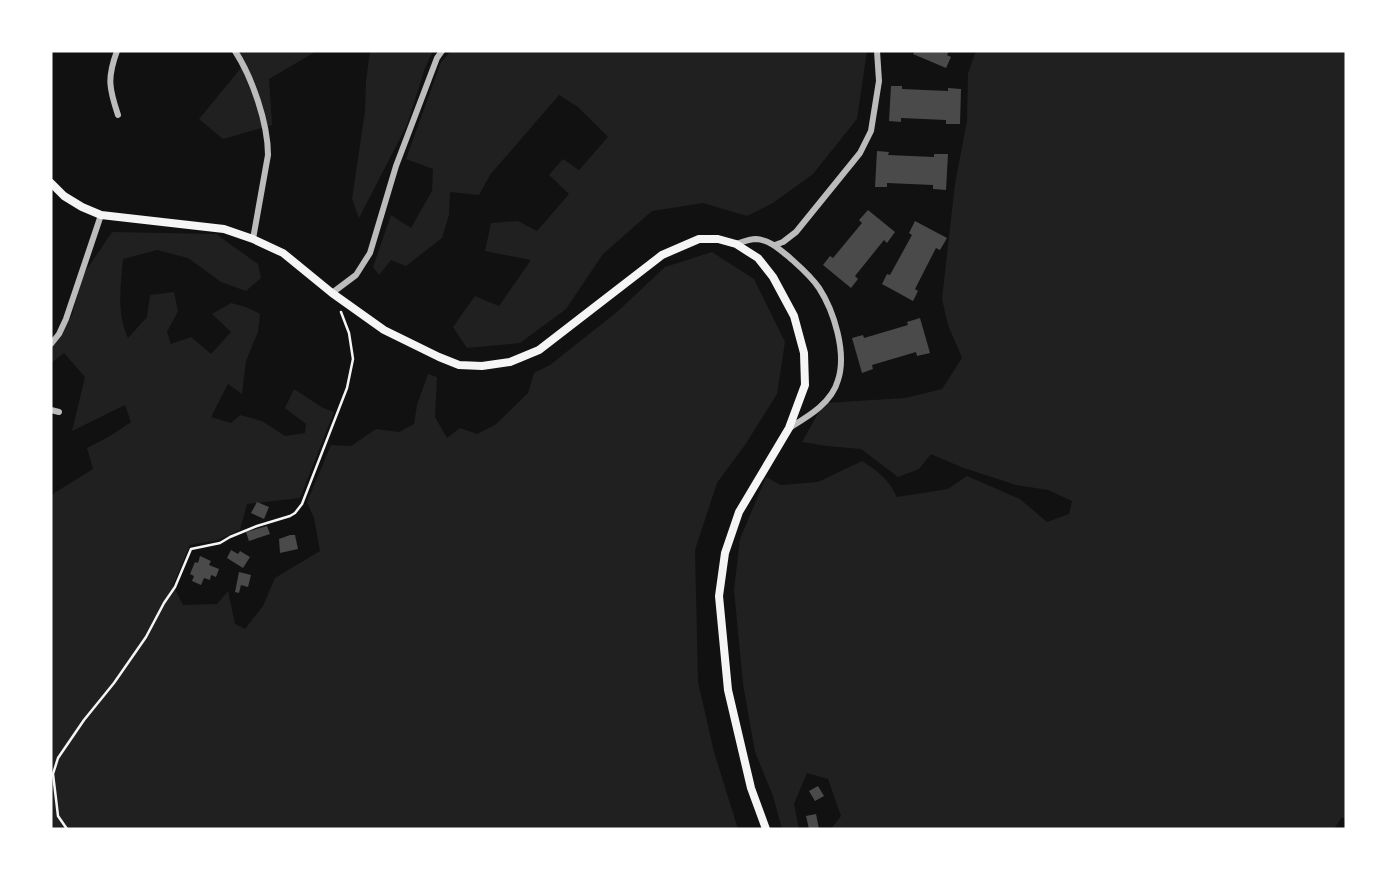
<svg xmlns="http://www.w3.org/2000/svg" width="1397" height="880" font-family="Inter,sans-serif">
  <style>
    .green { fill: #202020 }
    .building { fill: #4a4a4a }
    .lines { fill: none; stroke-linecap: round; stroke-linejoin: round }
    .path { stroke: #f5f5f5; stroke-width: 2.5 }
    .minor { stroke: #bcbcbc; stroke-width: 6 }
    .secondary { stroke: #f5f5f5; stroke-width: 8 }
  </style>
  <rect width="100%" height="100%" fill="#111"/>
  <path class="green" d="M235,51H352L315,52L269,79L272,125L223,139L199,119L241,68Z
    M370,51H433L425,68L407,125L359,218L352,199L365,111L366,81Z
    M451,51H867L857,119L813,174L773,203L747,216L703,203L652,211L603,254L566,309L520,343L467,348L453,327L475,296L499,306L531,260L485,251L491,223L518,221L537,231L569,194L549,175L563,159L579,170L608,137L578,107L559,95L490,175L479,195L450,192L449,215L442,238L406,266L391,260L379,275L373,267L391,215L411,228L432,191L433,169L406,159L441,62Z
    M976,51H1346V819L1342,817L1334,829H831L841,816L828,779L807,773L794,804L799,829H782L773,796L755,752L743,684L734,590L740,539L766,477L781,485L818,482L862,461C878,471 889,480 897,497L948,489L967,476L1020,499L1047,522L1069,514L1072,501L1048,490L1016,485L961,467L931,454L919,469L898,477L861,449L827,446L802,442L824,403L905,398L942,389L962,358L948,325L942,299L955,184L967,121L968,73Z
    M112,232L216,234L258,264L261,278L246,291L221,282L188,258L157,250L123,259C121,286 116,311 128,338L147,317L150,295L174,292L178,311L167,332L171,344L191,337L211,354L231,332L212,314L231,303L246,307L260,314L258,332L246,361L242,394L228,384L211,417L231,423L240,415L262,421L285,436L305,433L306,424L285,408L294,389L323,408L334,412L300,498L247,504L240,530L218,540L190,545L173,585L183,605L217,604L228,591L235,624L245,629L263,606L275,578L320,551L314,518L307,502L331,445L351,446L376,429L399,432L414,424L417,405L428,374L437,377L435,417L447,438L460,428L477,434L495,425L528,393L534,373L550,365L617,312L665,267L712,252L754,279L785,342L777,394L745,445L717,483L695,550L698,682L714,752L738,829H51V495L93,469L87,448L110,436L131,422L125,405L72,431L85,377L64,353L51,363V349L72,315L83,275Z"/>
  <path class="building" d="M915,51H949L947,55L951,57L946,68L913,54Z
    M891,86H902V89L948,91V88L961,89L960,124H946V120L901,118V122L889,121Z
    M877,151L889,152L888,155L934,157V154H948L946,190L933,189V185L887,183V187H875Z
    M868,210L895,232L887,243L884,240L855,276L858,279L851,288L823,265L830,256L833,258L862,223L859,220Z
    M915,221L947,238L940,250L936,248L915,289L918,291L913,301L882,284L887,274L890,275L912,235L909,233Z
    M920,318L930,353L917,356L916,352L872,365L873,369L862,373L852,338L863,335L864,338L908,325L907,322Z
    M257,502L269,507L264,519L251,513Z
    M267,526L270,534L249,541L246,532Z
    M290,535H295L298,549L280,553L279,539Z
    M231,550L238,554L240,551L250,557L243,568L227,558Z
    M200,556L211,561L209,565L219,569L216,577L211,575L210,580L204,578L201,585L192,581L194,576L190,574L195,562L198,563Z
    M239,572L251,575L248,587L241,585L239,593L235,592Z
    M818,786L824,796L815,801L809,791Z
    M816,814L819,829H809L806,816Z"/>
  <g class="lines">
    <path class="path" d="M67,829L58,816L56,799L53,774L58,758L84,720L114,683L146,637L164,603L175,587L191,549L220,543L230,537L257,526L290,516L295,513L302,504L347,388L353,359L349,333L341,312"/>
    <path class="minor" d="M117,51C107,78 109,88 118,115
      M235,51C252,77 268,123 268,155L253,239
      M736,244C742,242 750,239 756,239C770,240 779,249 789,257C799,266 811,276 819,288C834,311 847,353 838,380C832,403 807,417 789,428
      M775,245L783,242L796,232L860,153L871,131L879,81L877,51
      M332,293L356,275L370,253L396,166L437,58L442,51
      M51,344L59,334L66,319L101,215
      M51,410L59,412"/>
    <path class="secondary" d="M51,183L64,196L82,207L101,215L224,229L253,239L283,253L332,293L384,330L439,357L459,365L482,366L510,362L539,350L662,255L699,239H718L736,244L758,258L773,277L794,316L804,353L805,385L789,428L739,512L725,553L719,596L728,690L751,788L766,829"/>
  </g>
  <rect width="1397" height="880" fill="none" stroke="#ffffff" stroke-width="105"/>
</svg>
